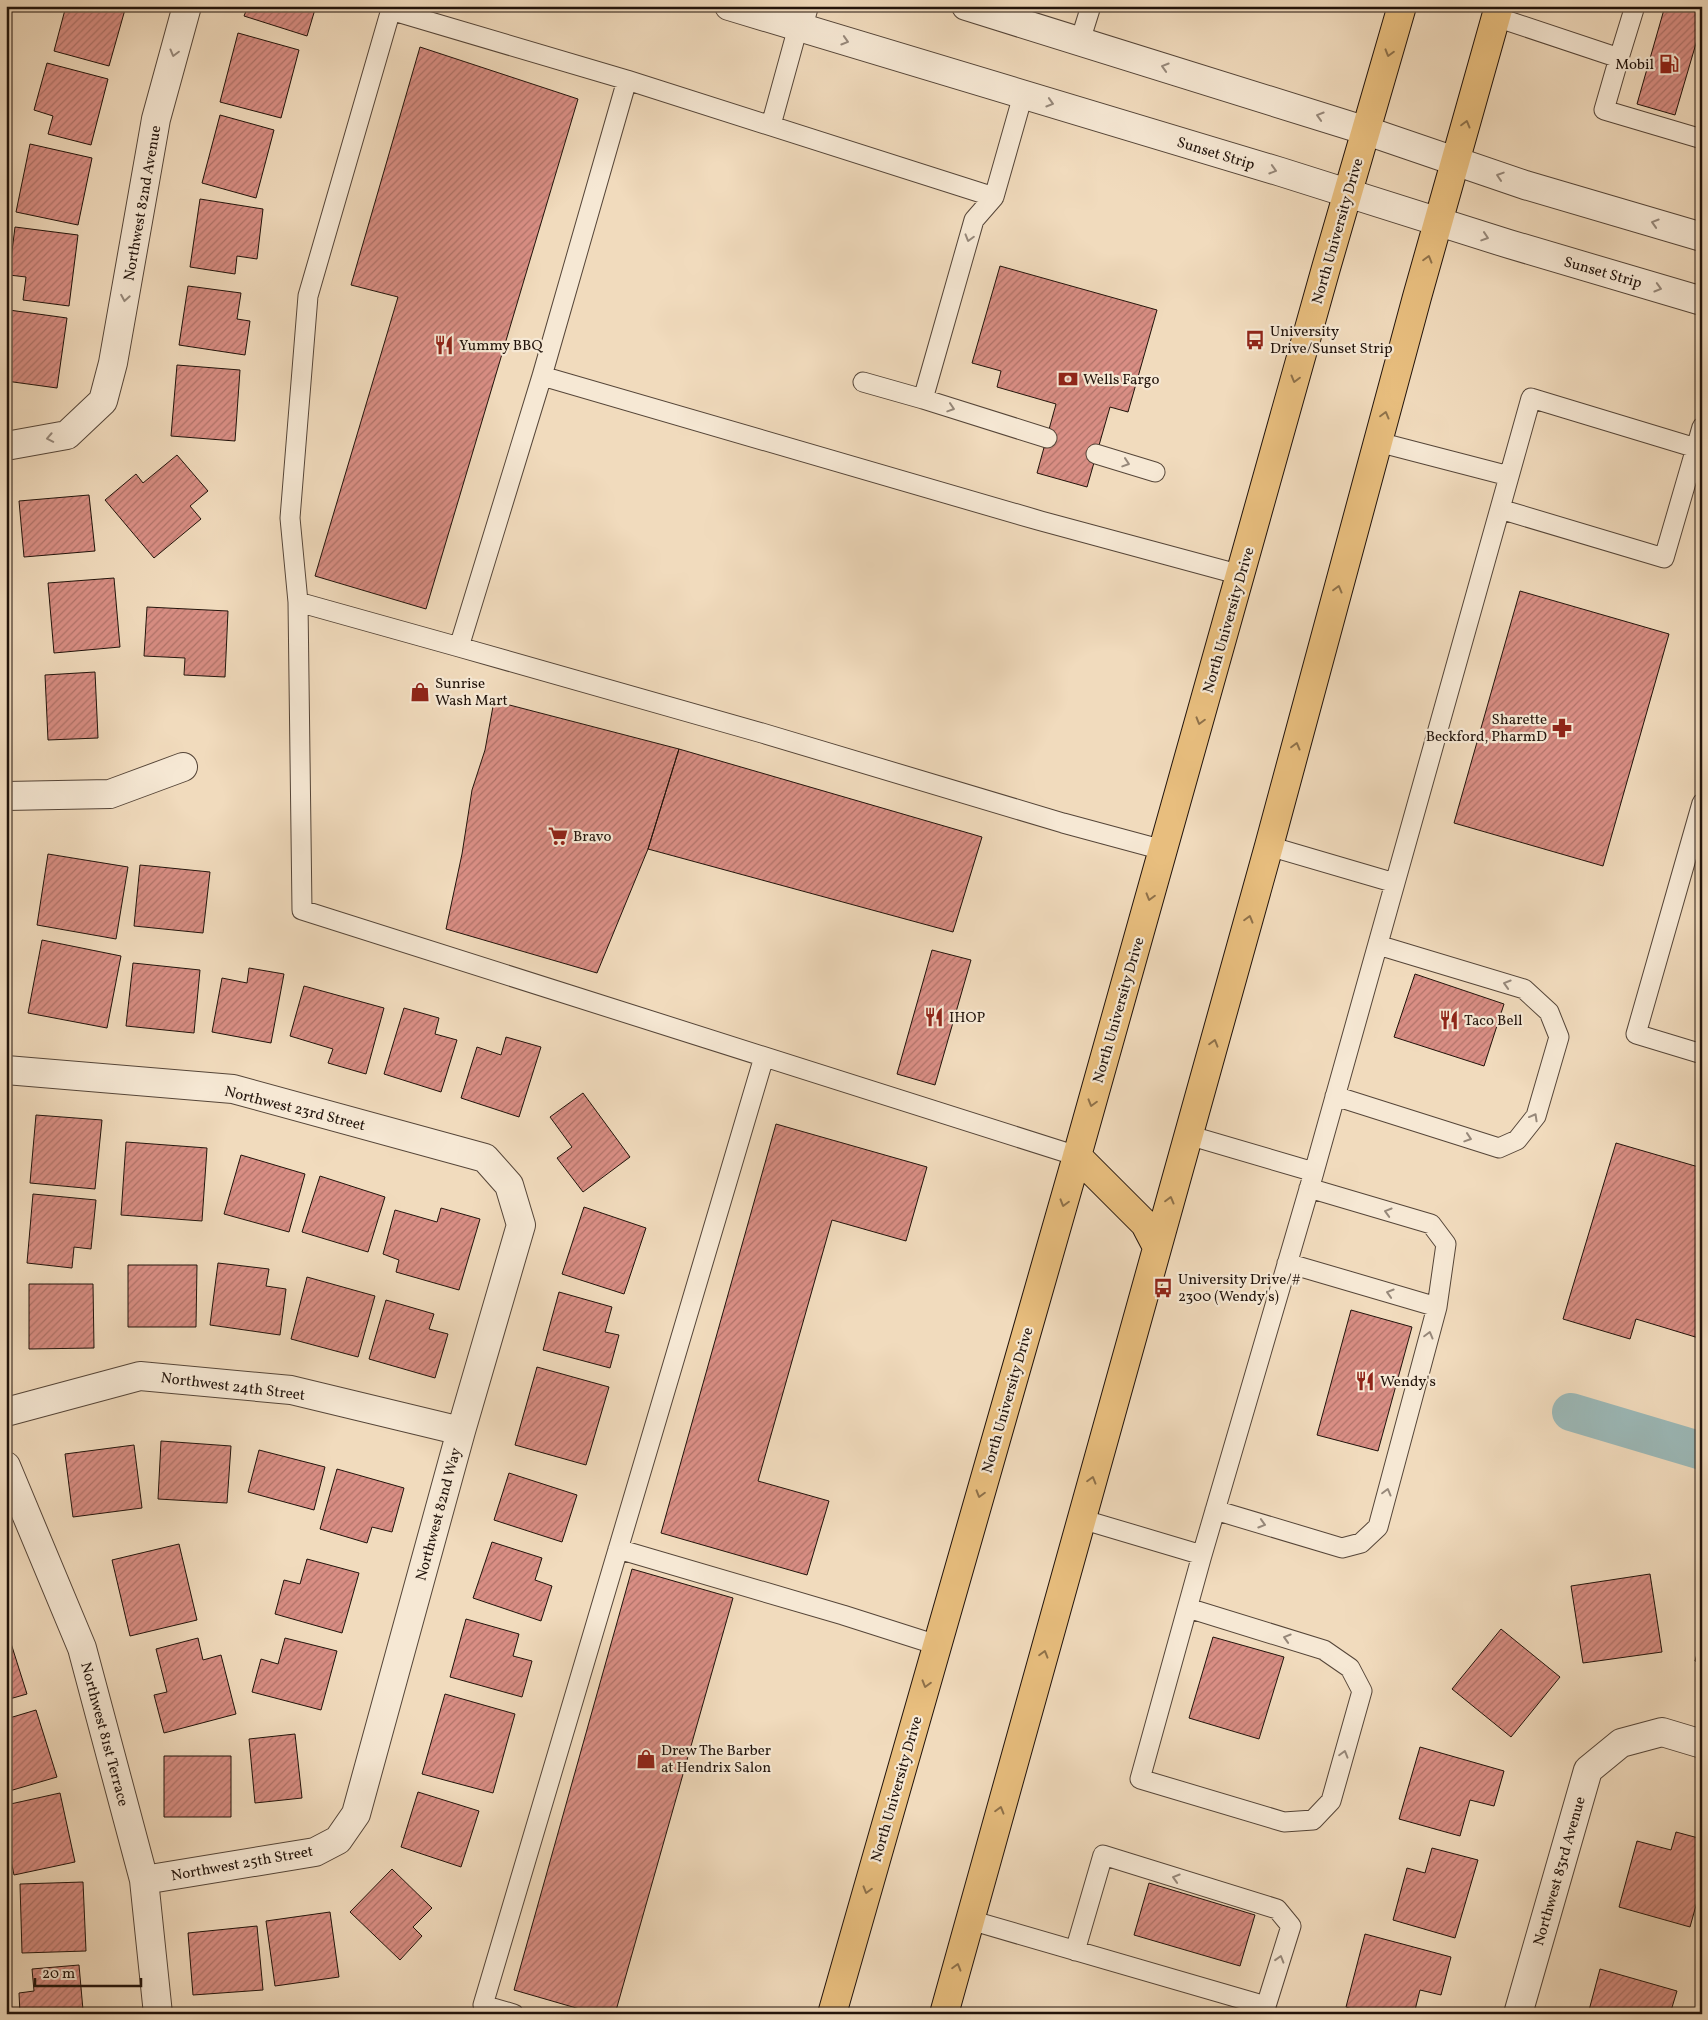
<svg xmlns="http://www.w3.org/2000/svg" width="1708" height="2020" font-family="Vollkorn,serif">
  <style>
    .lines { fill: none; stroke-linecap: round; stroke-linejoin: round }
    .canal { stroke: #9cb9b8; stroke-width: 38 }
    .building { fill: url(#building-hatch); stroke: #21130b }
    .service-casing { stroke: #554538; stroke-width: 21 }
    .minor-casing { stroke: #554538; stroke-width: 30 }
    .tertiary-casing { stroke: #554538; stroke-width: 30 }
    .primary-casing { stroke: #21130b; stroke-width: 30 }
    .service { stroke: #f6e8d4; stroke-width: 19 }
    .minor { stroke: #f6e8d4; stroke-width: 28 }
    .tertiary { stroke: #f6e8d4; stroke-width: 28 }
    .primary { stroke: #e8be7e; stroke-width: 28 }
    .oneway { stroke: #96887a }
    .oneway2 { stroke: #8e714a }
    .labels { text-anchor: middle; stroke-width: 4.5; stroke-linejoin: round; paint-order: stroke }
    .poi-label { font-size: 15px; fill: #21130b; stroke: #f6e8d4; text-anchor: start }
    .street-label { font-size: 15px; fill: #21130b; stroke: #f6e8d4 }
  </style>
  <defs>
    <pattern id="building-hatch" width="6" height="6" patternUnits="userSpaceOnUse" patternTransform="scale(1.25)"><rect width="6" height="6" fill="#d98e84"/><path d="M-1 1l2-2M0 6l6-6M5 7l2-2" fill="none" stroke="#b0736a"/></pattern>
  </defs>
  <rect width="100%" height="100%" fill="#f1dbbd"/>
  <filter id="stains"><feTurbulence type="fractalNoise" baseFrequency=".004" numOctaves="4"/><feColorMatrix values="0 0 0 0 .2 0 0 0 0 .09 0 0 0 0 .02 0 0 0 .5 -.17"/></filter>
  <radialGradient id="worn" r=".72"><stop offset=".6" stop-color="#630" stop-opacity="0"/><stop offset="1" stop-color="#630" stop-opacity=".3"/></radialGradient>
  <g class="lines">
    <path class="canal" d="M1571,1412L1702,1451"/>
  </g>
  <path class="building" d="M66,6H126L109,66L54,51Z
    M248,6H316L307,36L244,16Z
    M1665,6H1702V23L1675,115L1637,104Z
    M238,33L299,50L281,118L220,102Z
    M420,47L578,99L426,609L315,576L398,297L351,285Z
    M47,63L108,79L91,145L48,134L53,116L34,110Z
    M220,115L274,130L256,198L202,183Z
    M30,144L92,158L78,225L16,212Z
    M200,199L263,209L257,259L237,256L235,274L190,267Z
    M15,227L78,235L69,306L23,300L26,277L9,275Z
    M1000,266L1157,310L1128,412L1110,407L1087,487L1037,473L1056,404L997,387L1001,371L972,363Z
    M188,286L241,293L237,319L250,321L245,355L179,345Z
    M9,310L67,318L57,388L6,381V330Z
    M177,365L240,370L235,441L171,436Z
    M177,455L208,491L190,506L201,519L154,558L105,500L136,474L143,483Z
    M89,495L95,551L24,557L19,501Z
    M114,578L120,647L54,653L48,583Z
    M1520,591L1669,634L1603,866L1454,823Z
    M147,607L228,611L225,677L184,675L185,658L144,656Z
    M95,672L98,738L48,740L45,675Z
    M494,701L679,749L648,849L597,973L446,929L462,854L472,790L485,750Z
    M679,749L982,837L953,932L648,849Z
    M48,854L128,867L116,939L37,925Z
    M140,865L210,872L203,933L134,926Z
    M42,940L121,956L107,1028L28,1013Z
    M932,950L971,960L935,1085L897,1074Z
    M133,963L200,970L194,1033L126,1026Z
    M249,968L284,974L271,1043L212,1032L222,978L247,983Z
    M1415,974L1504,1004L1484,1066L1394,1037Z
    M304,986L384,1008L366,1074L328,1063L333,1049L290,1036Z
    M404,1008L439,1018L435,1034L457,1040L441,1092L384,1074Z
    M506,1037L541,1047L519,1117L461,1098L477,1047L501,1055Z
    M583,1093L630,1157L583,1192L557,1158L572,1147L550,1117Z
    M36,1115L102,1120L95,1189L30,1183Z
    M776,1124L927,1167L906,1241L832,1220L758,1481L829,1501L807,1575L661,1533Z
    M126,1142L207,1148L202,1221L121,1215Z
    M1616,1143L1702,1168V1339L1636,1319L1630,1339L1563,1319Z
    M241,1155L305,1174L289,1232L224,1214Z
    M320,1176L385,1197L368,1252L302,1232Z
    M33,1194L96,1200L91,1249L74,1247L72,1268L27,1263Z
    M584,1207L646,1228L624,1294L562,1274Z
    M441,1208L480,1219L459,1290L396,1272L399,1260L383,1254L395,1210L437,1222Z
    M218,1263L269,1269L266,1286L286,1289L280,1335L210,1325Z
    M128,1265H197L196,1327H128Z
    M307,1277L375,1296L358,1357L291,1339Z
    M29,1284H93L94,1348L29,1349Z
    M559,1292L612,1307L605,1332L619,1335L610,1368L543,1350Z
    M386,1300L434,1314L429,1329L448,1334L435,1378L369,1359Z
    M1351,1310L1412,1327L1378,1451L1317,1435Z
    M537,1367L609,1387L586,1465L515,1445Z
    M161,1441L231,1446L227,1503L158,1499Z
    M134,1445L142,1508L73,1517L65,1454Z
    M259,1450L325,1467L314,1510L248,1492Z
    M337,1469L404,1488L392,1532L372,1527L367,1543L320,1529Z
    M509,1473L577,1495L562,1542L494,1520Z
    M492,1542L542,1558L535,1580L552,1586L541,1621L473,1598Z
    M179,1544L197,1620L130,1636L112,1560Z
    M307,1559L359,1573L342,1633L275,1614L284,1580L300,1584Z
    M632,1569L733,1598L615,2014H597L514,1990Z
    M1650,1574L1662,1652L1583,1663L1571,1586Z
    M466,1619L519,1634L513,1656L532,1661L522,1697L450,1677Z
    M1501,1629L1560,1677L1511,1737L1452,1689Z
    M1702,1636V1663L1695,1661Z
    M6,1637H9L27,1694L6,1700Z
    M1213,1637L1284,1657L1259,1739L1189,1718Z
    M198,1638L203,1660L221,1655L236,1714L164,1733L154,1695L167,1692L156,1649Z
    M285,1638L337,1651L321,1710L252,1692L261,1659L278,1664Z
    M445,1694L515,1714L493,1793L422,1774Z
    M36,1710L57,1777L6,1792V1719Z
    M295,1734L302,1798L255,1803L249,1739Z
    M1420,1747L1504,1771L1494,1806L1470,1800L1460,1836L1399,1819Z
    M164,1756H231V1817H164Z
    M418,1792L479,1811L461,1867L401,1847Z
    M60,1793L75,1862L14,1875L6,1838V1805Z
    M1676,1832L1702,1839V1884L1690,1927L1619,1907L1637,1841L1671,1850Z
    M1432,1848L1478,1860L1455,1938L1393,1920L1407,1868L1425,1873Z
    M392,1869L432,1908L413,1927L422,1936L400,1960L350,1912Z
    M83,1882L86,1951L22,1953L20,1884Z
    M1149,1883L1255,1915L1240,1966L1134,1935Z
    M330,1912L339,1977L275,1986L266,1921Z
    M257,1926L263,1990L193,1995L188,1933Z
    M1365,1934L1451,1957L1441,1995L1420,1990L1414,2014H1369L1346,2007Z
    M79,1965L83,2010L96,2009V2014H20L19,1993L34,1991L32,1969Z
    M1600,1969L1677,1991L1670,2014H1588Z"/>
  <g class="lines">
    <defs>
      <path id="service" d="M392,6L308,296L290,518L298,602L302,910L1077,1156
        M390,10L627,80
        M1496,17L1619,58L1635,6
        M1080,41L1091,6
        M1619,58L1604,110L1702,139
        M1023,95L994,197L627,80L542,376L459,647L762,733L1063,823L1163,850
        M771,125L798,27
        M994,197L974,220L923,399L1047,438
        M542,376L1041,521L1241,575
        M863,382L923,399
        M1378,442L1509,476
        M1696,448L1702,427
        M1096,454L1155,472
        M298,602L459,647
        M1702,803L1636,1034L1702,1054
        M1269,846L1395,883L1314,1172
        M1395,883L1531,398L1696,448L1664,558L1500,509
        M1335,1096L1499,1148L1517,1140L1536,1116L1559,1037L1549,1012L1524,989L1378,945
        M1188,1135L1314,1172L1202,1555
        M1287,1263L1437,1307
        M1215,1510L1342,1548L1361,1543L1378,1527L1437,1307L1446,1244L1431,1224L1309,1188
        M1081,1519L1202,1555L1140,1779L1284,1822L1313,1820L1331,1801L1362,1691L1350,1668L1324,1650L1188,1608
        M618,1549L843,1615L937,1645
        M970,1920L1266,2006L1291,1926L1277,1909L1103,1855L1075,1951
        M514,2014L483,2005L764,1057"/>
      <path id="minor" d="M798,27L804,6
        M6,446L67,435L103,401L113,363L156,119L187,6
        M6,796L110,794L183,767
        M6,1070L233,1089L485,1158L509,1185L521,1225L461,1431L356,1814L338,1840L315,1852L144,1880
        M6,1412L140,1376L291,1390L461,1431
        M6,1466L82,1648L144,1880L158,2014
        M1518,2014L1588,1770L1621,1743L1662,1732L1702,1744"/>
      <path id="tertiary" d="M729,6L1281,172L1509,244L1702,301
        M966,6L1367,131L1525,185L1702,237"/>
      <path id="primary" d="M1077,1156L1145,1224L1157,1247
        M832,2014L1077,1156L1326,268L1402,6
        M944,2014L1269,846L1417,297L1499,6"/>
    </defs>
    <use href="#service" class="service-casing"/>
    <use href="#minor" class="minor-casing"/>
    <use href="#tertiary" class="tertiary-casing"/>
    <use href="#primary" class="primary-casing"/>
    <use href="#service" class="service"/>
    <use href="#minor" class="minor"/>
    <use href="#tertiary" class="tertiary"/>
    <use href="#primary" class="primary"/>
  </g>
  <defs><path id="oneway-chevron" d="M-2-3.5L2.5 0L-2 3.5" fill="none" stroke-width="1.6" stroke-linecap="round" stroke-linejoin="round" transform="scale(1.25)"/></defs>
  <g class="oneway">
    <use href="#oneway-chevron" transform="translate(845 41) rotate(17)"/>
    <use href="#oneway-chevron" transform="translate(174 53) rotate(105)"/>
    <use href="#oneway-chevron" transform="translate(1165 67) rotate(-163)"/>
    <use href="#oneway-chevron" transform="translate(1050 103) rotate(17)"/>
    <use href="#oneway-chevron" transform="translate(1320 116) rotate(-163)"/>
    <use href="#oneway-chevron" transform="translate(1273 170) rotate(17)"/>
    <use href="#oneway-chevron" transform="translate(1500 176) rotate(-162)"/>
    <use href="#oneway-chevron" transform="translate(1655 223) rotate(-163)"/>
    <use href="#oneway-chevron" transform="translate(1485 237) rotate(18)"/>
    <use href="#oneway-chevron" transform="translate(969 238) rotate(106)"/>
    <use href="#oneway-chevron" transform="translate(1658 288) rotate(16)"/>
    <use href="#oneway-chevron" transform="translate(125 298) rotate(100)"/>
    <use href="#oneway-chevron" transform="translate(951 408) rotate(18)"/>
    <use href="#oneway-chevron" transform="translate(50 438) rotate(169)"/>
    <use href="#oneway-chevron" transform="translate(1126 463) rotate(18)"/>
    <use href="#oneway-chevron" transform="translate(1507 984) rotate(-163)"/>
    <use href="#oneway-chevron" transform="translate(1534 1117) rotate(-61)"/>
    <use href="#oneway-chevron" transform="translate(1468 1138) rotate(18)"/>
    <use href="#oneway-chevron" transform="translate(1388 1212) rotate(-164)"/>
    <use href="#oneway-chevron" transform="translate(1390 1293) rotate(-163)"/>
    <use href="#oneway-chevron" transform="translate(1429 1335) rotate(-75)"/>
    <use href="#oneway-chevron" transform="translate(1387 1492) rotate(-75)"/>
    <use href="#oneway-chevron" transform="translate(1262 1524) rotate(17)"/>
    <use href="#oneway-chevron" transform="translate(1287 1638) rotate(-163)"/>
    <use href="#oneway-chevron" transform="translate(1344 1754) rotate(-74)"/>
    <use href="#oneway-chevron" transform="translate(1176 1878) rotate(-163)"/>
    <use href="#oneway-chevron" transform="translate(1280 1959) rotate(-73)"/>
  </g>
  <g class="oneway2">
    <use href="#oneway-chevron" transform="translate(1389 53) rotate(106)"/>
    <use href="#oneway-chevron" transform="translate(1466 124) rotate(-75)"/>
    <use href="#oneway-chevron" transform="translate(1428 259) rotate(-74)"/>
    <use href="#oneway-chevron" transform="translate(1295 379) rotate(105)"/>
    <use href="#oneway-chevron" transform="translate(1385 415) rotate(-75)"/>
    <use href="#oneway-chevron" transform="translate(1338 589) rotate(-75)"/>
    <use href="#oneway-chevron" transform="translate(1200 721) rotate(106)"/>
    <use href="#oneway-chevron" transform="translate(1296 746) rotate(-75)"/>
    <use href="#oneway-chevron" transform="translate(1150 897) rotate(106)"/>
    <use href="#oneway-chevron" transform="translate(1249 919) rotate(-74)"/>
    <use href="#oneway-chevron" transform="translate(1214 1043) rotate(-74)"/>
    <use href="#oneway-chevron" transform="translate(1092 1103) rotate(106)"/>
    <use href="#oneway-chevron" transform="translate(1170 1200) rotate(-75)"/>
    <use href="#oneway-chevron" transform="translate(1064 1203) rotate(106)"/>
    <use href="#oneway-chevron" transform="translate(1092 1480) rotate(-74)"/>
    <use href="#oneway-chevron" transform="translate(980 1494) rotate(106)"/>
    <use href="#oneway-chevron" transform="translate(1044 1654) rotate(-74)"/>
    <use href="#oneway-chevron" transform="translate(926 1684) rotate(106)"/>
    <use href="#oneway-chevron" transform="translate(1000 1810) rotate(-74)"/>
    <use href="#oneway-chevron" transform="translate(867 1890) rotate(106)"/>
    <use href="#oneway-chevron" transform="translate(957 1967) rotate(-74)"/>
  </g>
  <defs>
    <symbol id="fuel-bare" viewBox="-9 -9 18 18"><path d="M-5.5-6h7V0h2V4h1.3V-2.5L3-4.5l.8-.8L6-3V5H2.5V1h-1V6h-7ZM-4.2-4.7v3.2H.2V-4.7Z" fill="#8f2418" stroke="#f6e8d4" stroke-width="2.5" paint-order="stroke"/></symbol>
    <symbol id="bus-bare" viewBox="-9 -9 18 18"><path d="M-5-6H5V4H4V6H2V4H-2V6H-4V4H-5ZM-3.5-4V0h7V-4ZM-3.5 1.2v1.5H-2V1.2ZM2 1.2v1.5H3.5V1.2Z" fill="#8f2418" stroke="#f6e8d4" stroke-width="2.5" paint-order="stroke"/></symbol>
    <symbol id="restaurant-bare" viewBox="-9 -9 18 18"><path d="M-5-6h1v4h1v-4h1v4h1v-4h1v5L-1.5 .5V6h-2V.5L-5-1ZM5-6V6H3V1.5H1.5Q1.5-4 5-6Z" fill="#8f2418" stroke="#f6e8d4" stroke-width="2.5" paint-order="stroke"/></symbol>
    <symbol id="bank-bare" viewBox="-9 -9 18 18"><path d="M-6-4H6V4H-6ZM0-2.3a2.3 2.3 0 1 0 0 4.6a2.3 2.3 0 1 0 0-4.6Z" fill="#8f2418" stroke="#f6e8d4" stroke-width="2.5" paint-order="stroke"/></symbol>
    <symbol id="shop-bare" viewBox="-9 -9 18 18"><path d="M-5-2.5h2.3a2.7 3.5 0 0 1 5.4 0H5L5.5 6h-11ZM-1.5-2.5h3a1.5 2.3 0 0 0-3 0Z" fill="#8f2418" stroke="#f6e8d4" stroke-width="2.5" paint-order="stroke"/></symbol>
    <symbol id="pharmacy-bare" viewBox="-9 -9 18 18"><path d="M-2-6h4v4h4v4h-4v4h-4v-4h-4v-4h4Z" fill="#8f2418" stroke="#f6e8d4" stroke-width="2.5" paint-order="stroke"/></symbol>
    <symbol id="supermarket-bare" viewBox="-9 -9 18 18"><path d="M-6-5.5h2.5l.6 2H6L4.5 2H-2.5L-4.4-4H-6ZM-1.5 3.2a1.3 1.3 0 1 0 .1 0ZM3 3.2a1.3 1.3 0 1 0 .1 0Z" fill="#8f2418" stroke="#f6e8d4" stroke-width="2.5" paint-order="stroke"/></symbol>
  </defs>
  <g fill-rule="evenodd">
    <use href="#fuel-bare" x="1655" y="50" width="28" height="28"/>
    <use href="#bus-bare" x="1241" y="326" width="28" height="28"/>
    <use href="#restaurant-bare" x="430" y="331" width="28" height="28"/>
    <use href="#bank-bare" x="1054" y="365" width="28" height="28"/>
    <use href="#shop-bare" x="406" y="678" width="28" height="28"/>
    <use href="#pharmacy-bare" x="1548" y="714" width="28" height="28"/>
    <use href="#supermarket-bare" x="544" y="822" width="28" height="28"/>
    <use href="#restaurant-bare" x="920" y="1003" width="28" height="28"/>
    <use href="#restaurant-bare" x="1435" y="1006" width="28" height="28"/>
    <use href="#bus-bare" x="1149" y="1274" width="28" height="28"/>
    <use href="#restaurant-bare" x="1351" y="1367" width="28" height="28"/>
    <use href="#shop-bare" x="632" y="1745" width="28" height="28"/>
  </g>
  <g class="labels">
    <g class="poi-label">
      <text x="1654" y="69" text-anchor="end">Mobil</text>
      <text x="1270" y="336">University<tspan x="1270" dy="17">Drive/Sunset Strip</tspan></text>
      <text x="459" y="350">Yummy BBQ</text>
      <text x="1083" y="384">Wells Fargo</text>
      <text x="435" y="688">Sunrise<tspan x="435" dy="17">Wash Mart</tspan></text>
      <text x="1547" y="724" text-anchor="end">Sharette<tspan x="1547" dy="17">Beckford, PharmD</tspan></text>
      <text x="573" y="841">Bravo</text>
      <text x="949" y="1022">IHOP</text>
      <text x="1464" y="1025">Taco Bell</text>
      <text x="1178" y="1284">University Drive/#<tspan x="1178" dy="17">2300 (Wendy's)</tspan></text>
      <text x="1380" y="1386">Wendy's</text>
      <text x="661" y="1755">Drew The Barber<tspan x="661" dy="17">at Hendrix Salon</tspan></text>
    </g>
    <g class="street-label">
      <text transform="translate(1216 153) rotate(17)" y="5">Sunset Strip</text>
      <text transform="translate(142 203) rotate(-80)" y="5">Northwest 82nd Avenue</text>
      <text transform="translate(1337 231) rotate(-74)" y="5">North University Drive</text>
      <text transform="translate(1603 272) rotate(16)" y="5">Sunset Strip</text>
      <text transform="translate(1228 620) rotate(-74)" y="5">North University Drive</text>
      <text transform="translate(1118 1010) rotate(-74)" y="5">North University Drive</text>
      <text transform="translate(295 1108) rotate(14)" y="5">Northwest 23rd Street</text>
      <text transform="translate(233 1386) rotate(7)" y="5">Northwest 24th Street</text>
      <text transform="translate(1007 1400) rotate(-74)" y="5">North University Drive</text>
      <text transform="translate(438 1514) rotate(-75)" y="5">Northwest 82nd Way</text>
      <text transform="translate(105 1734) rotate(75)" y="5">Northwest 81st Terrace</text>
      <text transform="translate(896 1789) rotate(-74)" y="5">North University Drive</text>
      <text transform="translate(242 1863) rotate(-10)" y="5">Northwest 25th Street</text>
      <text transform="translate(1559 1871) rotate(-74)" y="5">Northwest 83rd Avenue</text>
    </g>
  </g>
  <rect width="1708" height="2020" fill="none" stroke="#f1dbbd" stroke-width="25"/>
  <rect x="8" y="8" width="1693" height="2005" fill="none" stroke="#21130b" stroke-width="2.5"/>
  <rect x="12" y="12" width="1683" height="1995" fill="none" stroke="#21130b"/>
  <path d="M35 1978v8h106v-8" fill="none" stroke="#21130b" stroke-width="2.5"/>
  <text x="42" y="1978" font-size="15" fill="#21130b" stroke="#f6e8d4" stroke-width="4" paint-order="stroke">20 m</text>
  <rect width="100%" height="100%" filter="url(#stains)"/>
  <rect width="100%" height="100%" fill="url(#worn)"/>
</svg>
